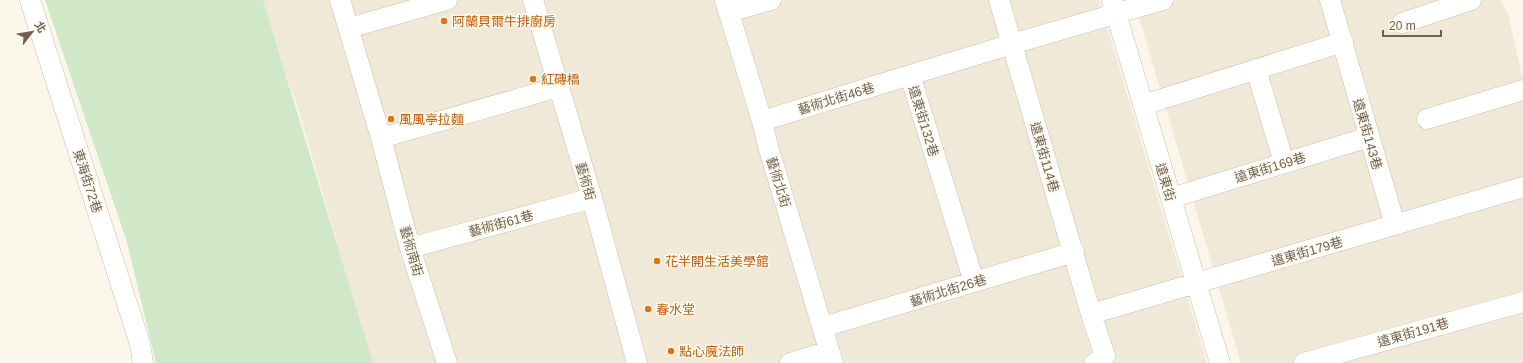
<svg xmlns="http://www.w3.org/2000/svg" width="1523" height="363" font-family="Helvetica,'Noto Sans TC',sans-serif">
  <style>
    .residential { fill: #f1e9d8 }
    .green { fill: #d0e7c8 }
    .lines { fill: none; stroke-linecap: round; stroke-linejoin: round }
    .street-casing { stroke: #ccbfaf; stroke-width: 21 }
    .street { stroke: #fff; stroke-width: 20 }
    .food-dot { fill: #e8710a; stroke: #fdfaef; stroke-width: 1.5 }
    .labels { text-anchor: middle; stroke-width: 3; stroke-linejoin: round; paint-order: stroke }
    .food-label { font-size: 13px; fill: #c56008; stroke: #fdfaef; text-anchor: start }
    .street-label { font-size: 13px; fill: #72604f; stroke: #fdfaef }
  </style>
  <rect width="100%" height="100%" fill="#faf6e9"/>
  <path class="residential" d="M259,0H526L629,363H372L298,108Z
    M540,0H1099L1207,363H643Z
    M1134,0H1501L1508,14L1523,80V363H1241Z"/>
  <path class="green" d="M45,0H263L373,363H156L127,242Z"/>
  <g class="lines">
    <defs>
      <path id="street" d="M30,0L140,344L143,363
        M340,0L381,138L410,248L447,363
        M533,0L592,198L637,363
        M725,0L762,121L768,146L833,363
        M999,0L1091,314L1105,356L1095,363
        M1112,0L1220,363
        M1330,0L1395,225
        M729,12L771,0
        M1402,23L1471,0
        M349,28L447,0
        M1256,69L1284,163
        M1143,105L1343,42
        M1427,119L1523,90
        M762,121L910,75
        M381,138L559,87
        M1171,198L1369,137
        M410,248L592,198
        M974,282L910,75L1012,44L1163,0
        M1091,314L1523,187
        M823,327L1074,252
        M790,363L829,351
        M1304,363L1523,302"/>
    </defs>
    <use href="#street" class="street-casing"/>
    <use href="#street" class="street"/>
  </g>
  <g class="food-dot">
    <circle cx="444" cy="21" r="4"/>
    <circle cx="533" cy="79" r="4"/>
    <circle cx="391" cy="119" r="4"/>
    <circle cx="657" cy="261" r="4"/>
    <circle cx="648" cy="309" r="4"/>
    <circle cx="671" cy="351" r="4"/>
  </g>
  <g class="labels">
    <g class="food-label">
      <text x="452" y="26">阿蘭貝爾牛排廚房</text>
      <text x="541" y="84">紅磚橋</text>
      <text x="399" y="124">風風亭拉麵</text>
      <text x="665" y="266">花半開生活美學館</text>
      <text x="656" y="314">春水堂</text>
      <text x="679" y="356">點心魔法師</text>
    </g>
    <g class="street-label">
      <text transform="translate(836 98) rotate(-17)" y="5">藝術北街46巷</text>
      <text transform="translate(924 121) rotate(73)" y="5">遠東街132巷</text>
      <text transform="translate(1368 134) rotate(74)" y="5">遠東街143巷</text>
      <text transform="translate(1045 157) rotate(74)" y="5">遠東街114巷</text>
      <text transform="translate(1270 167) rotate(-17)" y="5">遠東街169巷</text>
      <text transform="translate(88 181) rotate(72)" y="5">東海街72巷</text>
      <text transform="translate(586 181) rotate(74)" y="5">藝術街</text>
      <text transform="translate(779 182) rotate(73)" y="5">藝術北街</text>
      <text transform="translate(1166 182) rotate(73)" y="5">遠東街</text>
      <text transform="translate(501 223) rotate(-15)" y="5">藝術街61巷</text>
      <text transform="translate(412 251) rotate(74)" y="5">藝術南街</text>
      <text transform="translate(1307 251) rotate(-16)" y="5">遠東街179巷</text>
      <text transform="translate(948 290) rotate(-17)" y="5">藝術北街26巷</text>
      <text transform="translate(1413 332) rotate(-16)" y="5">遠東街191巷</text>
    </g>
  </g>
  <g transform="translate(32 32) rotate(59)" stroke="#fdfaef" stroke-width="3" paint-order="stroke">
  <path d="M0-3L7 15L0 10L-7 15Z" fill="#72604f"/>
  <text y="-6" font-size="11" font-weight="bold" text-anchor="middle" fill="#72604f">北</text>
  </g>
  <path d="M1383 30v6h58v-6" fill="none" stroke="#72604f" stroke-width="2"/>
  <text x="1389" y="30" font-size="12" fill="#72604f" stroke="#fdfaef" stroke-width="3" paint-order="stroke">20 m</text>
</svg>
